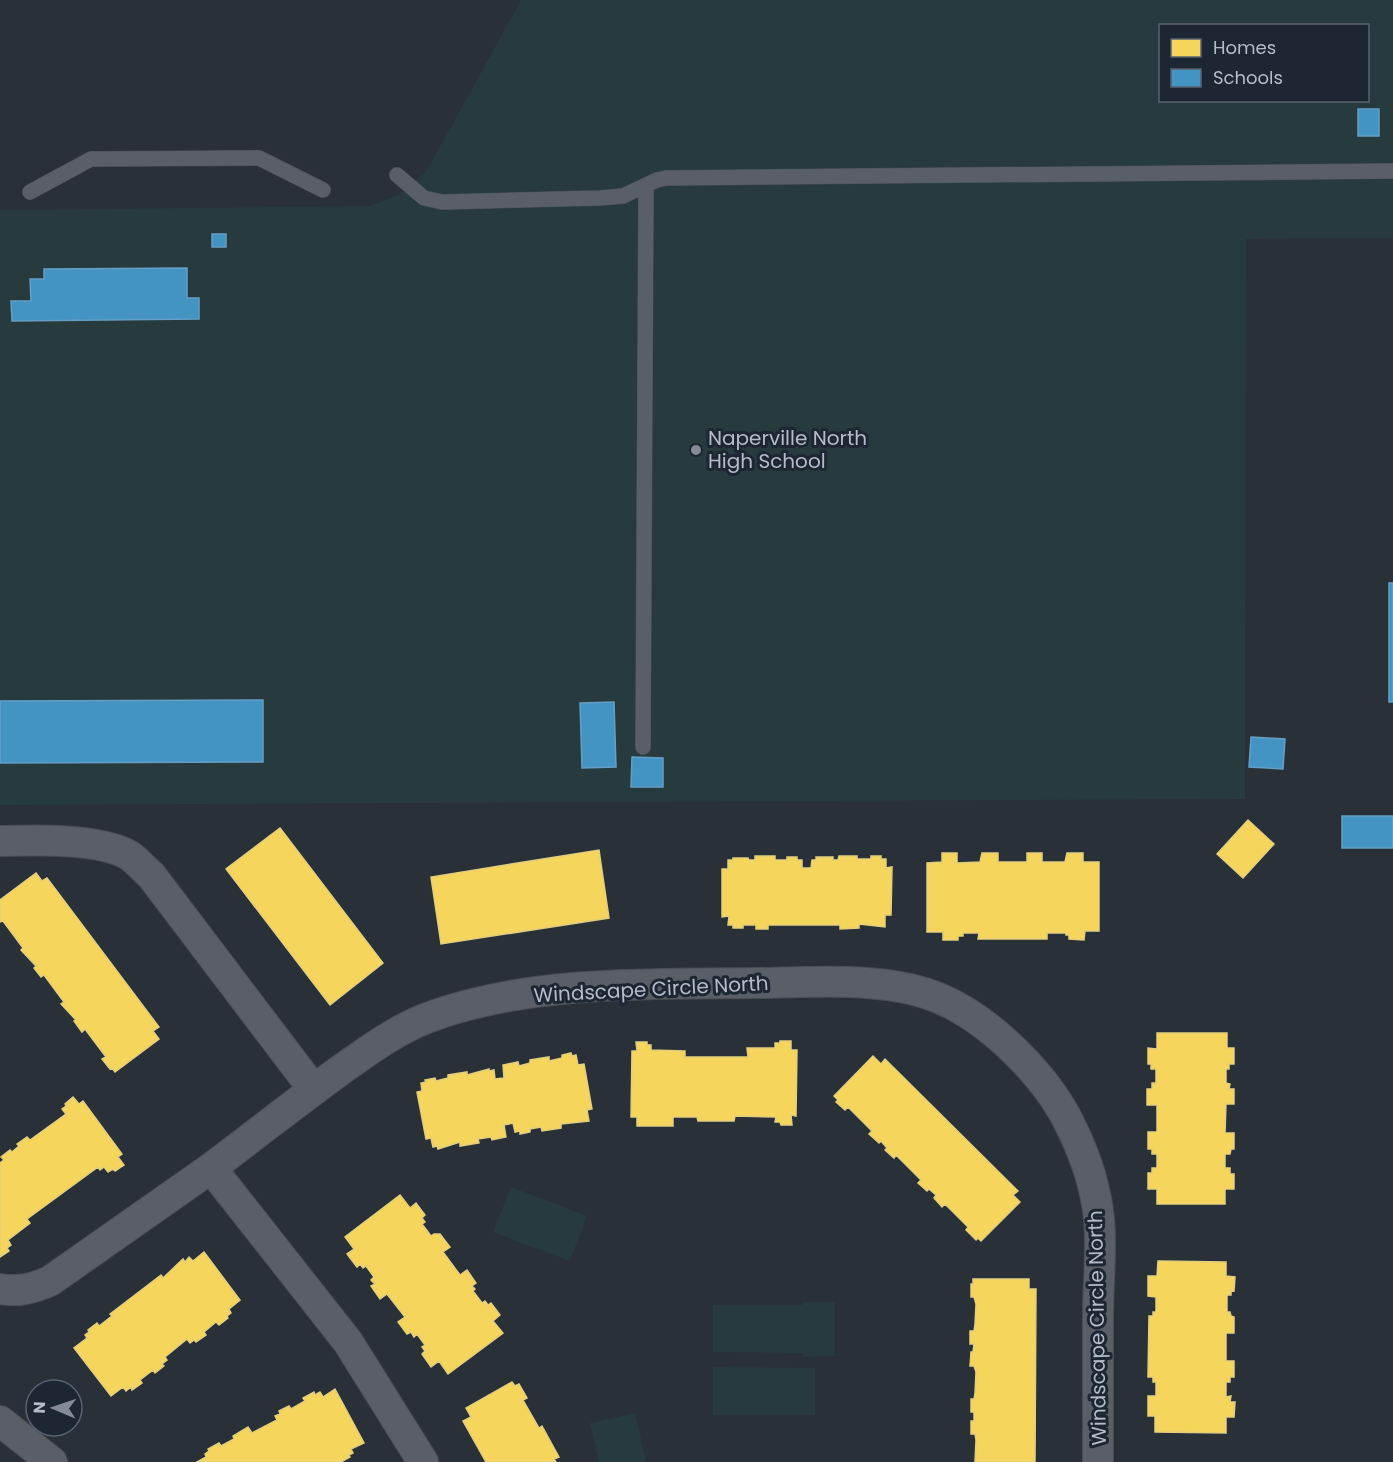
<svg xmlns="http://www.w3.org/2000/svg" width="1393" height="1462" font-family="Poppins,sans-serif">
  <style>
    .green { fill: #273a3e; fill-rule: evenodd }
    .homes { fill: #f6d55c; stroke: #e2ce7d; stroke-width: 1.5 }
    .schools { fill: #4393c3; stroke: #659fc5; stroke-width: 1.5 }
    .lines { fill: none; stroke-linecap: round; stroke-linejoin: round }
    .service-casing { stroke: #484c53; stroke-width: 16 }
    .minor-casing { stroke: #484c53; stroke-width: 32 }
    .service { stroke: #5a5e66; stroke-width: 15 }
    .minor { stroke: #5a5e66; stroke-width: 30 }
    .poi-dot { fill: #848b96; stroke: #1d2633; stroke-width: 2 }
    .labels { text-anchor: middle; stroke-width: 6; stroke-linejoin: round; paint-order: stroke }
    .poi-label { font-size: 20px; fill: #b4bcc9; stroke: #1d2633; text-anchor: start }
    .street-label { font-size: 20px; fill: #b4bcc9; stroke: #1d2633 }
  </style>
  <rect width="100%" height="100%" fill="#2a3038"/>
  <path class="green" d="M521,0H1393V238L1246,239L1245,799L0,805V210L369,206L401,194L426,172ZM1160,26H1368V100H1160Z
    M511,1187L587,1216L570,1261L493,1232Z
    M803,1302H835V1356L803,1357L802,1353L713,1352V1305H802Z
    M713,1367L815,1368V1415H713Z
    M635,1413L646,1462H599L590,1423Z"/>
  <path class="homes" d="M1248,820L1274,844L1243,878L1217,854Z
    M280,828L383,963L330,1005L226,869Z
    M599,850L609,918L441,944L431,877Z
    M942,853H957V863L980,862L982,853H998V862H1027V853H1042V862H1065L1067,853H1083V862H1099V931H1085L1084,940L1069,939V935H1066V933H1047V939H978L979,933H963V936H958V940H943V932H927V863L942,862Z
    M755,856H775V860H787V857H797V860H802V868H811L812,860H816V857H833V860H838L839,856H857V859H871V856H881V859H886V868L892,867L891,915H885V927L859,924V928L840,929V925H768V929H756V925H743V928H733V925H728L729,916L722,917V869H728V860H733V858H748L749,860H755Z
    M36,873L42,881L47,878L159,1027L153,1031L159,1039L115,1072L112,1068L110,1069L102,1059L106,1057L85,1029L82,1032L74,1021L76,1020L61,1004L64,1002L44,975L41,977L34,968L36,966L21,950L23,948L3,921L0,922V900Z
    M1157,1033H1227V1048H1234V1064H1229V1069H1226V1083L1230,1084L1229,1089H1234V1104H1226L1225,1133H1234V1149H1231L1230,1154H1225V1168H1230V1174H1234V1189H1225V1204H1157V1189H1148V1173H1152V1168H1157V1154H1152V1149H1148V1132H1157V1105H1147V1089H1152V1083H1156V1069H1151V1064H1148V1048L1157,1049Z
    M780,1041H791V1050H797L796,1116L791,1115L792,1125H781L780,1122H775L776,1117L735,1116L734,1121H698L697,1117H673V1126H637V1117H631L632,1051H637L636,1042H647V1045H651V1050L685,1051V1057H748L747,1048H775V1043H780Z
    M571,1053L572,1056L576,1055L578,1065L584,1064L592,1109L587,1110L589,1121L561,1124V1128L542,1131L541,1127L530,1129V1132L520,1134V1131L515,1132L513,1123L504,1125L506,1137L492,1140L491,1137L478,1139L479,1143L460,1146V1142L438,1149L437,1146L433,1147L431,1138L426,1139L417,1092L422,1091L421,1083L426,1082L425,1080L435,1078L436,1081L448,1078V1075L467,1072V1075L489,1069V1071L494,1070L495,1079L504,1078L503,1065L518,1062L519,1066L530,1063V1060L549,1057V1061L562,1058V1055Z
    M873,1056L881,1064L885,1059L1018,1191L1013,1195L1020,1202L981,1241L978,1238L976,1240L966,1230L968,1227L945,1204L942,1207L934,1198L936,1195L929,1189L927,1191L918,1183L921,1180L896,1155L894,1158L885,1150L887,1148L881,1141L879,1143L869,1134L872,1131L848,1107L845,1110L836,1102L838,1100L834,1096Z
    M73,1097L79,1104L83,1101L122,1154L118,1157L124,1165L115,1171L113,1169L108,1172L104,1167L100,1170L98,1167L27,1219L30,1223L8,1240L11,1245L7,1248L9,1251L0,1257V1163L4,1160L1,1157L10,1150L12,1152L19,1146L17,1144L27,1137L30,1140L66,1114L62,1109L66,1106L65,1104Z
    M400,1195L410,1208L416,1203L425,1215L422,1218L425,1222L422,1224L431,1236L434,1234H440L450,1247L443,1252L460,1275L467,1270L476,1283L472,1286L475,1289L473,1291L482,1303L485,1301L488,1305L491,1303L500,1315L493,1321L503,1333L448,1374L439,1361L431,1367L422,1354L425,1351L422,1347L425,1345L417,1334L414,1337L411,1332L407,1334L398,1322L405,1317L387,1294L380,1299L371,1286L375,1284L371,1280L374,1277L366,1266L363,1268L360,1264L357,1267L347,1254L354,1249L345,1237Z
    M204,1252L240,1300L229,1309L231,1313L227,1316L228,1318L219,1325L216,1322L204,1332L206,1335L196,1342L194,1340L190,1343L187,1339L165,1357L167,1360L162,1364L164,1366L155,1373L153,1370L140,1380L142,1383L132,1390L131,1387L126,1391L123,1387L111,1396L74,1348L87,1338L85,1335L89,1332L88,1330L97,1323L99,1326L112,1316L110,1314L161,1275L163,1278L183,1259L185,1262L189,1257L193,1261Z
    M1158,1261L1226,1262V1276L1235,1277L1234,1291L1231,1290V1295H1227V1312H1230L1231,1316L1234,1317V1333H1226V1361H1234V1377H1230V1382H1226V1397L1231,1396L1230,1402H1235L1234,1417H1226V1433L1155,1432V1416H1148V1396H1156V1382H1153V1377H1148L1149,1316H1153V1312H1156V1297L1148,1296V1276H1157Z
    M973,1279H1029V1289H1036L1035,1462H975L976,1440L975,1434H971V1421H974V1412H971V1399H974L975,1393L976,1372L974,1366H970L971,1352H973L974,1344H970V1331H974L975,1324L976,1304L974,1297H971V1284H973Z
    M512,1382L515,1386L519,1384L527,1398L523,1400L539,1428L542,1426L559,1457L554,1459L556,1462H486L463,1421L471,1417L466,1408Z
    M335,1389L364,1443L351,1449L353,1453L349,1455L350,1457L341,1462H197L206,1457L205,1454L209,1451L208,1449L219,1443L221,1446L234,1439L233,1436L248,1427L252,1433L277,1420L275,1416L280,1414L279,1411L289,1406L291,1409L305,1401L303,1398L314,1392L315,1395L320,1392L323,1397Z"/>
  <path class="schools" d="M1358,109H1379V136H1358Z
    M212,234H226V247H212Z
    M187,268V298H199V319L12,321L11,301H31L30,279H44V269Z
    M1389,583H1393V702H1389Z
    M263,700V762L0,763V701Z
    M614,702L616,767L582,768L580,703Z
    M1251,737L1285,739L1283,769L1249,767Z
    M632,757L663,758V787H631Z
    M1342,816H1393V848H1342Z"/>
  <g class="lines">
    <defs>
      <path id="service" d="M397,175L424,198L442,202L600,198L623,196L657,180L666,178L1393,171
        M30,192L91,159L259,158L323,190
        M643,747L646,186"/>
      <path id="minor" d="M0,841C33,840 102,838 130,856C137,861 144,869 151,875L314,1090
        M0,1289C19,1292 32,1289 50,1281L211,1168
        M0,1421L52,1462
        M423,1462L348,1342L211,1168C255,1135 298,1101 342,1069C369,1050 396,1030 427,1018C527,980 653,984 758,983C814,982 889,976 941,999C993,1022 1050,1079 1073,1131C1086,1158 1096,1189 1099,1219C1102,1251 1098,1285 1098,1317C1098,1366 1098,1414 1098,1462"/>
    </defs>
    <use href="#service" class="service-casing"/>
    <use href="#minor" class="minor-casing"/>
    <use href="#service" class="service"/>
    <use href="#minor" class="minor"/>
  </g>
  <circle class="poi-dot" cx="696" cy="450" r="6"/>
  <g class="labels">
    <g class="poi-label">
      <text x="708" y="445">Naperville North<tspan x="708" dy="23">High School</tspan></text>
    </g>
    <g class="street-label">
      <text transform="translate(651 989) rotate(-3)" y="7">Windscape Circle North</text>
      <text transform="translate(1097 1328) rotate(-91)" y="7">Windscape Circle North</text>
    </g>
  </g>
  <rect x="1159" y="24" width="210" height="78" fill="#1d2633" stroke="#59626f" stroke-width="1.5"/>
  <rect x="1171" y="39" width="30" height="18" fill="#f6d55c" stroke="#59626f" stroke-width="1.5"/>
  <text x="1213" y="54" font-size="18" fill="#b4bcc9">Homes</text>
  <rect x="1171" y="69" width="30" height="18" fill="#4393c3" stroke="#59626f" stroke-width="1.5"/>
  <text x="1213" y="84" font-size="18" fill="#b4bcc9">Schools</text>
  <g transform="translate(54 1408) rotate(272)"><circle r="28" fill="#1d2633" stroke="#59626f" stroke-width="1.5"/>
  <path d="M0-4.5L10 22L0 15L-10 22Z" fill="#848b96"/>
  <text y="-9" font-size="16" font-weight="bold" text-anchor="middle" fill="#b4bcc9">N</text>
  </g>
</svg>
